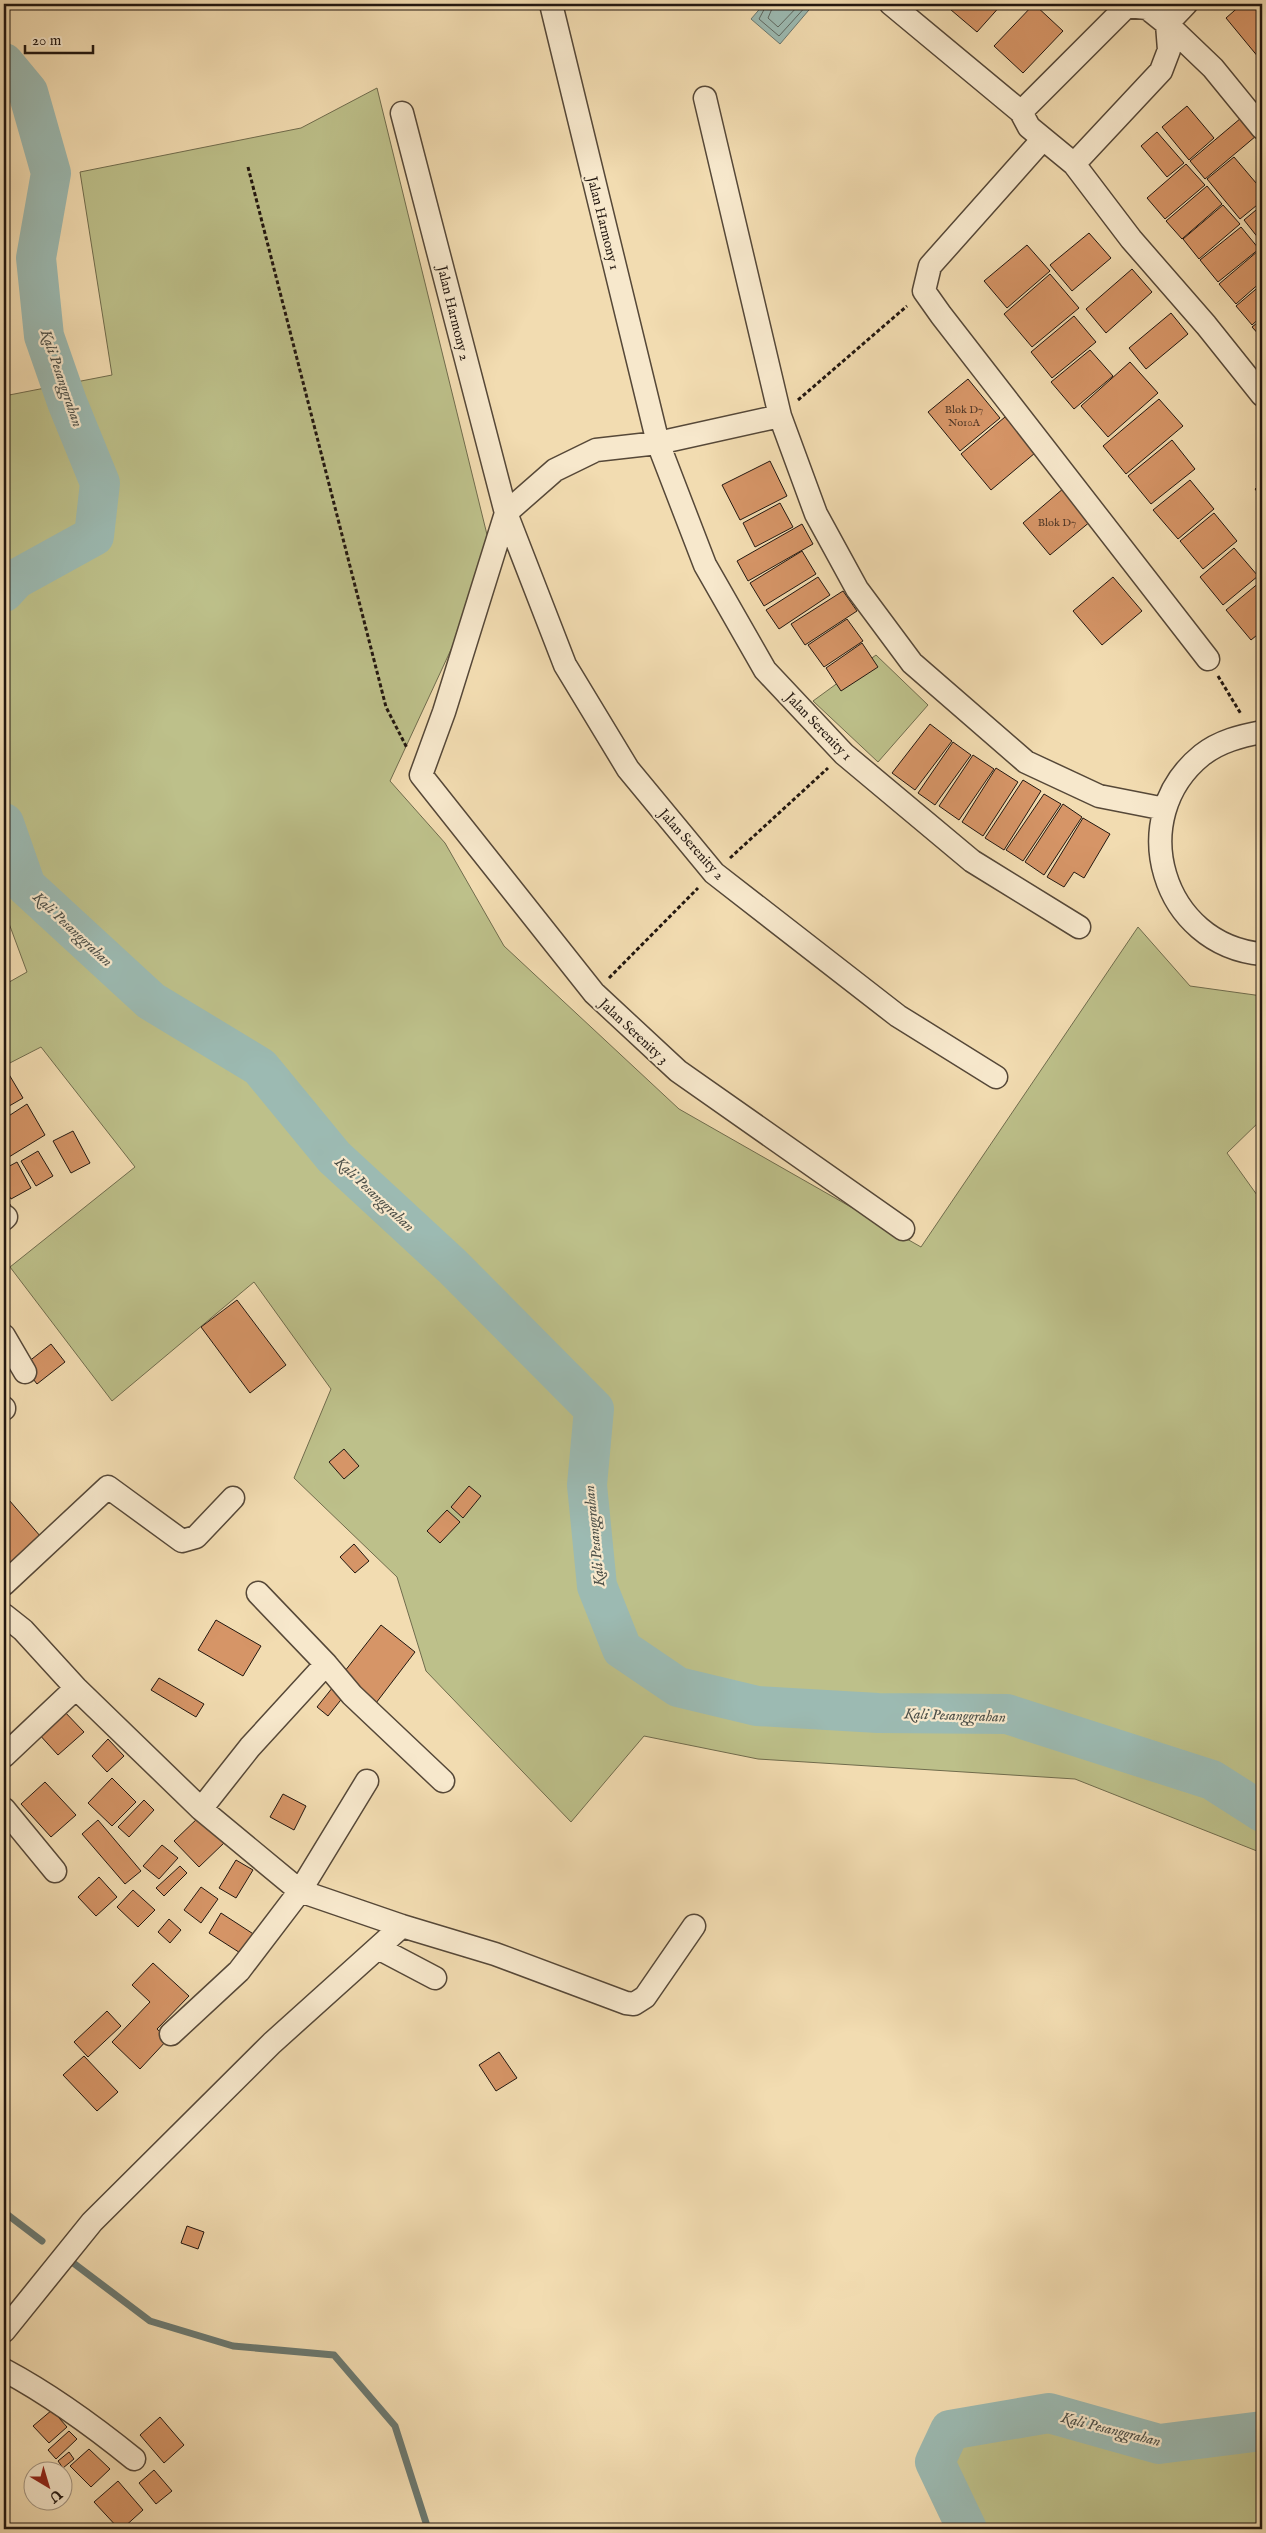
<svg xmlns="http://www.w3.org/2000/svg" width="1266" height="2533" font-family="'IM FELL English',serif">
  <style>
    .green { fill: #bdc08a; stroke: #706c4d }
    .water { fill: #9cbab2; stroke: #6b7971 }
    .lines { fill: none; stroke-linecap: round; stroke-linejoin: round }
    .shore { stroke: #5f6861; stroke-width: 1 }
    .stream { stroke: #6b7971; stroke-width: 7 }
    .river { stroke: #9cbab2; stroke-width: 40 }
    .building { fill: #d69567; stroke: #221710 }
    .street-casing { stroke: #564838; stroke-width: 25 }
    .path { stroke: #221710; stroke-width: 3; stroke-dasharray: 4 2.5; stroke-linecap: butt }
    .street { stroke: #f7e8cc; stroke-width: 22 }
    .labels { text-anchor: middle; stroke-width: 4.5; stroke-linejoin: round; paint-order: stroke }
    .number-label { font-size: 11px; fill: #4f3626 }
    .street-label { font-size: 14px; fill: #221710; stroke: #f7e8cc }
    .water-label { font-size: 15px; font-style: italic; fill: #4d5049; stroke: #f7e8cc }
  </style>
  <rect width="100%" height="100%" fill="#f2dcb1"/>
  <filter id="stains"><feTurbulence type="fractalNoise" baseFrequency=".004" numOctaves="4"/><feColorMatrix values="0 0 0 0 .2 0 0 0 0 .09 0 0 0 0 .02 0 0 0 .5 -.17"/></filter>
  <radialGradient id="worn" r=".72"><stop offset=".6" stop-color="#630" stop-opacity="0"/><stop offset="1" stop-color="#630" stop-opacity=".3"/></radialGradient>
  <path class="green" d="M377,88L493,559L390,781L445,843L504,946L679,1109L921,1247L1138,927L1190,986L1262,996V1119L1227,1153L1262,1202V1853L1075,1779L758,1759L644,1736L571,1822L426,1671L397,1577L294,1478L331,1389L254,1282L112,1401L10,1267L135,1167L41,1047L4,1066V985L27,972L4,910V396L112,375L80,172L301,128Z
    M876,655L928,705L878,762L813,701Z
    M1060,2418L1248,2444L1262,2443V2529H948L950,2450Z"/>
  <path class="water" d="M764,4H814L780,44L751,19Z"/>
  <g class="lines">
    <path class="shore" d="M767,4L759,19L779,36L808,4
      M774,4L768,18L778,27L800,4"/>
    <path class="stream" d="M4,2212L42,2241
      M72,2262L150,2321L233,2346L334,2355L395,2426L428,2529"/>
    <path class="river" d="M4,63L28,92L51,173L36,258L44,336L67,402L100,483L94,536L16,579L4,592
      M4,823L26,886L151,1001L260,1067L334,1157L452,1266L594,1409L587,1485L597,1586L622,1649L678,1687L757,1706L878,1713L1007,1714L1212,1780L1262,1812
      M967,2529L935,2462L950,2430L1049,2413L1159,2444L1262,2431"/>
  </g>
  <path class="building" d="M944,4H1002L977,32Z
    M1034,4L1063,31L1023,73L994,46Z
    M1242,4H1262V54L1259,58L1226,18Z
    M1187,106L1214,138L1189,160L1162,127Z
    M1241,118L1256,136L1205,179L1190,161Z
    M1157,132L1184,163L1167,177L1141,146Z
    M1234,157L1262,190V201L1240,219L1207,179Z
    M1186,164L1205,185L1165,219L1147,198Z
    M1207,186L1222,204L1182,239L1166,221Z
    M1223,205L1240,224L1199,259L1183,239Z
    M1262,205V236L1259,239L1244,220Z
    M1241,227L1259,249L1218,282L1200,260Z
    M1089,233L1111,258L1072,291L1050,265Z
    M1027,245L1050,271L1007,308L984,281Z
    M1258,251L1262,256V281L1236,304L1219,284Z
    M1132,269L1152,292L1106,333L1086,309Z
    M1050,274L1079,308L1032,347L1004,314Z
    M1262,284V316L1252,325L1236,306Z
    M1171,313L1188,334L1146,369L1129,348Z
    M1074,316L1096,342L1052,378L1031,352Z
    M1262,319V338L1252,327Z
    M1090,350L1113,376L1074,409L1051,382Z
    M1130,362L1158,393L1108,437L1081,406Z
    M968,379L1000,418L960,451L928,412Z
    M1159,399L1183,426L1126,474L1103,446Z
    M1005,417L1035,453L991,490L961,454Z
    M1172,440L1195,469L1151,504L1128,476Z
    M770,461L787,496L740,520L722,485Z
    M1190,480L1214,509L1178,539L1153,510Z
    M1262,483V498L1255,489Z
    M1064,488L1091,521L1050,555L1023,523Z
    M780,503L793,527L755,547L743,523Z
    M1214,513L1237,541L1203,569L1180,541Z
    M802,524L813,544L748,581L737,561Z
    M1234,548L1258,576L1223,605L1200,577Z
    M802,551L816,574L764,606L750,583Z
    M818,577L830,595L779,629L766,610Z
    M1113,577L1142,611L1102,645L1073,611Z
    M1260,582L1262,631L1251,640L1226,610Z
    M843,591L857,611L805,645L791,624Z
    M847,619L863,641L824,667L808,645Z
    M862,643L878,667L841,691L826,668Z
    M930,724L952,741L915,790L892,773Z
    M953,742L971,755L935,805L918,793Z
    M973,755L994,769L959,820L939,806Z
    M996,768L1018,782L983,836L962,822Z
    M1023,780L1041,791L1004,850L985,838Z
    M1044,794L1061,804L1023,861L1006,850Z
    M1063,804L1082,817L1044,875L1025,862Z
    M1083,818L1110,834L1084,878L1074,872L1064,887L1047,877Z
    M4,1066L23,1098L4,1109Z
    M27,1104L45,1135L4,1160V1119Z
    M73,1131L90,1163L71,1173L53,1141Z
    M38,1151L53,1176L36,1186L21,1161Z
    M17,1162L31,1188L11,1199L4,1187V1169Z
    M4,1194L11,1206L4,1211Z
    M237,1300L286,1365L250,1393L201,1327Z
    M51,1344L65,1362L37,1384L23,1366Z
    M344,1449L359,1466L344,1479L329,1462Z
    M469,1486L481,1496L463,1518L451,1507Z
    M9,1500L41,1537L4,1569V1505Z
    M447,1510L460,1522L440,1543L427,1531Z
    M354,1544L369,1561L355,1573L340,1557Z
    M216,1620L261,1646L243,1676L198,1650Z
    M381,1625L415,1652L376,1703L341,1676Z
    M159,1678L204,1704L196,1717L151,1690Z
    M333,1687L344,1696L328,1716L317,1707Z
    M62,1709L84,1732L58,1755L37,1732Z
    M108,1739L124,1756L107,1772L92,1756Z
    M112,1778L136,1802L112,1826L88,1803Z
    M45,1782L76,1815L51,1837L21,1804Z
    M283,1794L306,1806L294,1830L270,1817Z
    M144,1800L154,1810L129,1837L118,1827Z
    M200,1816L225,1842L199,1867L174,1841Z
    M98,1820L141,1871L125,1884L82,1834Z
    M162,1845L178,1858L159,1879L143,1866Z
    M236,1860L253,1870L236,1898L219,1888Z
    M180,1866L187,1873L164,1896L156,1888Z
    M99,1877L117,1897L96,1916L78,1897Z
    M201,1887L218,1899L201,1923L184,1910Z
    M133,1890L155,1910L138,1927L117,1907Z
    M221,1913L258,1937L245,1956L209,1933Z
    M169,1919L181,1930L170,1943L158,1932Z
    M153,1963L189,1996L157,2029L168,2039L140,2069L112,2042L150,2002L132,1985Z
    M107,2011L121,2026L88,2057L74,2042Z
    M499,2052L517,2078L496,2091L479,2065Z
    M84,2056L118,2092L97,2111L63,2075Z
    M187,2226L204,2232L198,2249L181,2243Z
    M52,2410L67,2427L49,2443L33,2426Z
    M160,2417L184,2445L164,2463L140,2435Z
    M69,2431L77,2439L56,2459L48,2450Z
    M89,2449L110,2469L91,2487L70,2466Z
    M69,2452L74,2459L63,2468L58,2461Z
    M154,2470L172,2491L156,2504L139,2483Z
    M118,2481L143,2510L122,2529H119L94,2502Z"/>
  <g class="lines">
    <defs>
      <path id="street" d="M551,4L658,443L705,565L765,670L844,754L972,861L1079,927
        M891,4L1021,112
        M1186,4L1167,24L1169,50L1161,71L1074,164L1029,127L1021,112L1127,6L1147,8L1167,24L1213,68L1262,128
        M705,98L780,416L816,514L857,589L912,663L1026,762L1099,796L1165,809
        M402,113L506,513L565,665L628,769L714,873L898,1016L996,1077
        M1043,139L930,266L924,291L941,315L1208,659
        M1074,164L1131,239L1206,325L1262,395
        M780,416L658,443L596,450L555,470L506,513L444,712L421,775L594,993L678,1071L903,1229
        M1262,732C1241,736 1220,741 1202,755C1124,818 1162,945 1262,954
        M4,1219L6,1217
        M4,1336L25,1372
        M4,1409V1408
        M4,1584L108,1487L182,1541L196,1537L233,1498
        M4,1615L23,1630L76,1688L201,1809L300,1891L402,1926L495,1954L626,2003L634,2004L645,1997L694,1926
        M326,1664L352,1695L443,1781
        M4,1756L76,1688
        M4,1809L55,1871
        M201,1809L250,1747L326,1664L258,1593
        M378,1948L435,1978
        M171,2034L239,1971L300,1891L367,1781
        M4,2331L92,2222L272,2043L402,1926
        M4,2370C51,2395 92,2425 134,2459"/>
    </defs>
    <use href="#street" class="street-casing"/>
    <path class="path" d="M248,167L386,707L407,748
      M798,400L907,306
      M1218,676L1241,714
      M730,858L828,768
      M609,978L698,888"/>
    <use href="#street" class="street"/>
  </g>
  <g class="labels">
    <g class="number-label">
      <text x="964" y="413">Blok D7<tspan x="964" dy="13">No10A</tspan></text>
      <text x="1057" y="526">Blok D7</text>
    </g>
    <g class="street-label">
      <text transform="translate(604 223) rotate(76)" y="5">Jalan Harmony 1</text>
      <text transform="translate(454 313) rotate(76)" y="5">Jalan Harmony 2</text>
      <text transform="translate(819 726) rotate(46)" y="5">Jalan Serenity 1</text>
      <text transform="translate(692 844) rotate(48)" y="5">Jalan Serenity 2</text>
      <text transform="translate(634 1031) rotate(43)" y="5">Jalan Serenity 3</text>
    </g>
    <g class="water-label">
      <text transform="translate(62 378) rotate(71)" y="5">Kali Pesanggrahan</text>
      <text transform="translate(73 929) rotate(43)" y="5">Kali Pesanggrahan</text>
      <text transform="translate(375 1194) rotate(43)" y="5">Kali Pesanggrahan</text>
      <text transform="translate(594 1536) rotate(-96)" y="5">Kali Pesanggrahan</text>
      <text transform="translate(955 1715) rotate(2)" y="5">Kali Pesanggrahan</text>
      <text transform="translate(1111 2429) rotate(14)" y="5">Kali Pesanggrahan</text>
    </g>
  </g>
  <rect width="1266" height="2533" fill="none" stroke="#f2dcb1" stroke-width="20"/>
  <rect x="5" y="5" width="1256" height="2523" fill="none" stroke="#221710" stroke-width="2.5"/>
  <rect x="10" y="10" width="1246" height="2513" fill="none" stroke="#221710"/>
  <g transform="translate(48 2486) rotate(142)"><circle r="24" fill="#f7e8cc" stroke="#a29481"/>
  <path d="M0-4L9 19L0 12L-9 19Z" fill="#8f2418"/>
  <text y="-8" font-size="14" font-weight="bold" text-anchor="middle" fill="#221710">U</text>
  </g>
  <path d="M25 45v8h68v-8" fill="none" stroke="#221710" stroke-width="2.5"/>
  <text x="32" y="45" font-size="15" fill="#221710" stroke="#f7e8cc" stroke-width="4" paint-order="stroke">20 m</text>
  <rect width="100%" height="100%" filter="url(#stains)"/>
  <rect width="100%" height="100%" fill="url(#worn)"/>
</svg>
